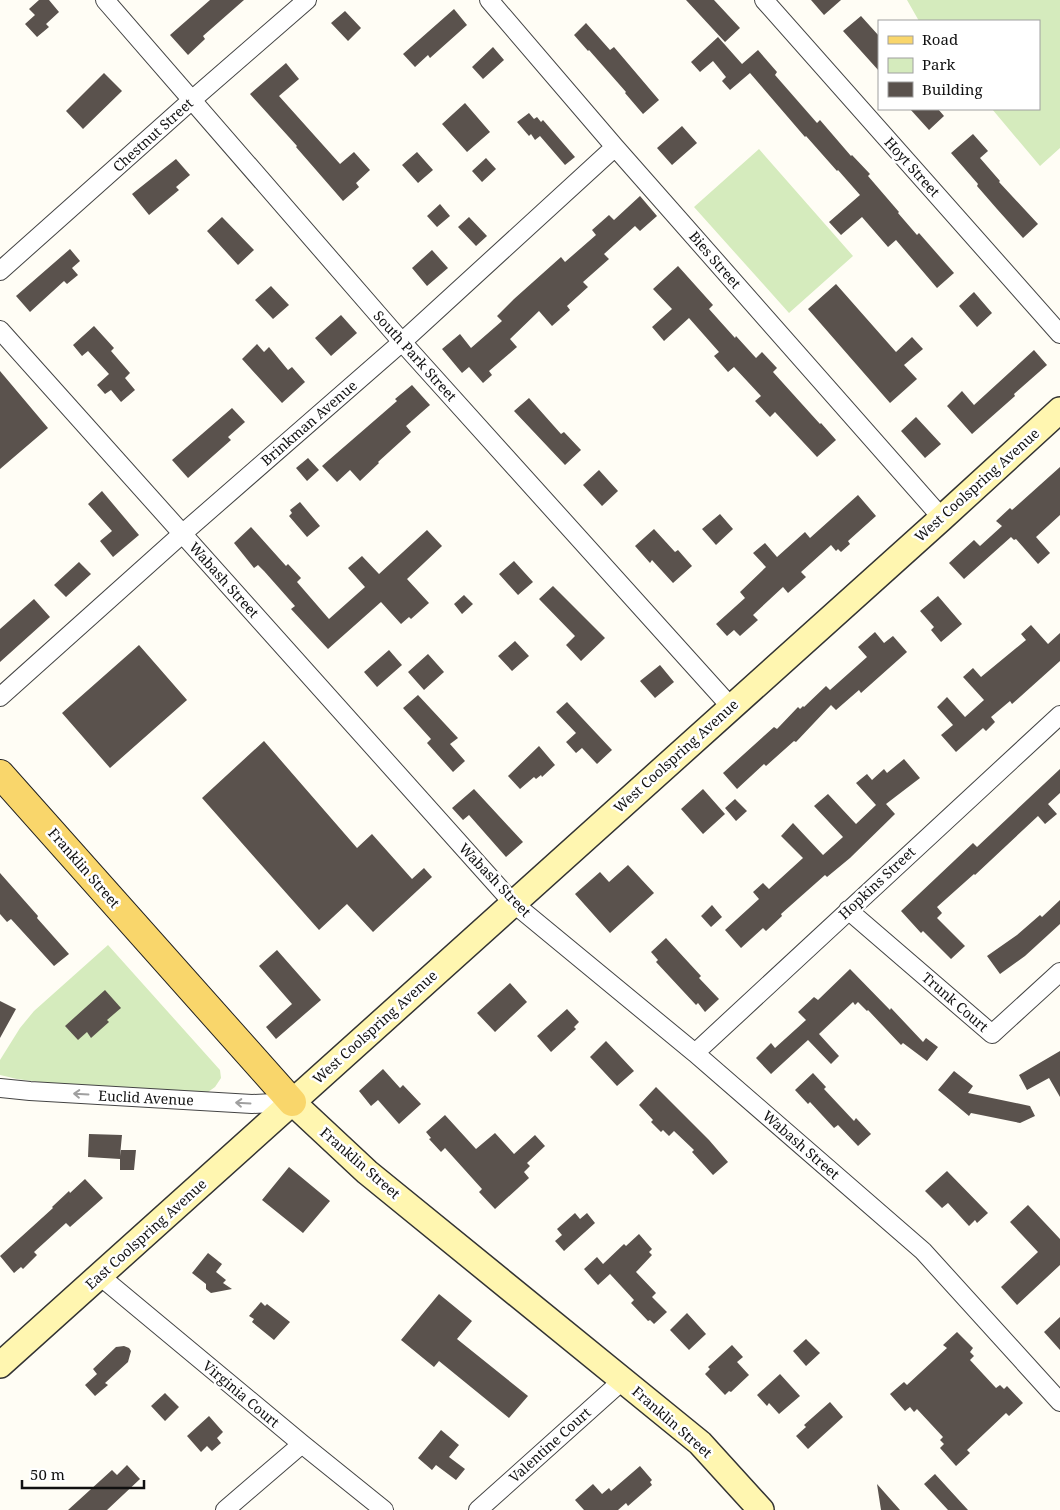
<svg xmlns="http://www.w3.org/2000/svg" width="1060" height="1510" font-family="'Noto Serif',serif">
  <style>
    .green { fill: #d5ebbd }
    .building { fill: #5a524d }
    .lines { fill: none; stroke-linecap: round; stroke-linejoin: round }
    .street-casing { stroke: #444; stroke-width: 20 }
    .secondary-casing { stroke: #333; stroke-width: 28 }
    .primary-casing { stroke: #222; stroke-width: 30 }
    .street { stroke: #fff; stroke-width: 18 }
    .secondary { stroke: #fff6b0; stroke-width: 25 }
    .primary { stroke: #f9d66b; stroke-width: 28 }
    .oneway { stroke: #a0a0a0 }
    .labels { text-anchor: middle; stroke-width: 5; stroke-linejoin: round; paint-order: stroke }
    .street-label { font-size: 14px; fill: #111; stroke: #fff }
  </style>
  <rect width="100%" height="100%" fill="#fffdf5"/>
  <path class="green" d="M907,0H1060V148L1040,166L992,109H1039V21H919Z
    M759,149L853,256L789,313L694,207Z
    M108,945L220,1070L221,1078L215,1087L208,1092L47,1083L17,1079L0,1075V1060L20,1028L34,1011Z"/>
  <path class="building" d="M39,0H49L59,12L46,24L49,27L37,37L25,24L35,15L29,9Z
    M210,0H244L203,36L205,39L188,55L170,35Z
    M686,0H714L740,28L725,42Z
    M811,0H841L824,15Z
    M454,9L467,25L430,58L428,55L415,67L403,54Z
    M345,11L361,28L348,41L331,23Z
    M861,16L879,36V71L843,31Z
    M586,23L610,50L614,47L659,100L643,114L625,93L626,92L589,50L588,51L574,35Z
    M718,37L742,64L758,50L777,72L775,75L817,123L820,120L851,156L852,155L870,174L868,176L899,212L898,213L917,235L919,233L954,273L937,288L896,240L888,247L862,217L841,235L829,222L860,195L838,170L837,171L806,136L805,137L750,73L730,90L722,81L726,77L713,61L700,72L691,62Z
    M493,47L504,60L483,79L472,67Z
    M286,63L299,79L279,96L340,164L354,152L370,170L356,183L359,187L343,201L296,147L297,146L250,94Z
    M104,73L122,91L83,129L66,111Z
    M465,103L490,132L467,152L442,124Z
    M910,109H938L944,116L929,130Z
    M529,113L534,119L537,117L541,122L543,120L575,157L565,165L540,136L535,140L531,134L529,136L517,122Z
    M682,126L697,143L672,165L657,148Z
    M973,134L988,151L980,158L1000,181L999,182L1038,224L1023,238L997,209L977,186L978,184L951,153Z
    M417,152L433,170L418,183L402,165Z
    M486,158L496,169L482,182L472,171Z
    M176,159L190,175L176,187L179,190L149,215L132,194Z
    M640,196L657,216L640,231L635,226L604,254L609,259L583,282L588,287L567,306L570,310L552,326L539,311L510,339L517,347L489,371L492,375L483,383L469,367L462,373L442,349L460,334L471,348L502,321L497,316L514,299L561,257L565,262L596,235L592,230L609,215L614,220Z
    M440,204L450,216L437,227L427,216Z
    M222,217L254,250L238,265L207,231Z
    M469,217L487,236L476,246L458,227Z
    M70,249L80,261L72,268L78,275L67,284L64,281L30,312L16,296Z
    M432,250L448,268L427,286L412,268Z
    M678,266L713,305L709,309L735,338L736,336L756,358L762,352L777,368L773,372L820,424L821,423L836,440L817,457L775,412L770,417L755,401L761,396L734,367L728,372L714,356L719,352L689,318L664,341L652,327L672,309L653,289Z
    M836,284L896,352L912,337L923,349L904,365L917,379L890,403L808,309Z
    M271,286L289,305L273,319L255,300Z
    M974,292L992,313L977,327L959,306Z
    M341,315L357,333L331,356L315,338Z
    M94,326L114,348L111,351L130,373L125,378L135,390L121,402L111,390L105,394L97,385L109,374L88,351L82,356L73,345Z
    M257,344L264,352L269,347L288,370L292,367L305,382L282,403L242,359Z
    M1034,350L1047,365L1014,394L1015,396L972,434L947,406L962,391L974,405Z
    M0,371L48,428L0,469Z
    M412,385L430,405L406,426L411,432L378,462L379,463L360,481L350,470L337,482L322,466L397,401L395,399Z
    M529,398L561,434L564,432L581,450L565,465L514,411Z
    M232,408L245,422L228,437L231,440L188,478L172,460Z
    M916,417L941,444L925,458L901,431Z
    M308,458L319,470L307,481L296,468Z
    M1060,467V515L1036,537L1050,553L1038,564L1016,539L1014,540L1011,537L964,579L949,563L974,540L980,546L1002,526L996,521L1010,508L1012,510Z
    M599,470L618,491L602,506L583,485Z
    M102,491L139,535L113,557L100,541L112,531L88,504Z
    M858,495L876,516L848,541L850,544L841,552L838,549L836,551L831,545L801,572L806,577L788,593L783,587L753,615L758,620L740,636L734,630L727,636L716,624L745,598L740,592L766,567L753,553L765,543L777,557L805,532L810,538Z
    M300,502L320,526L307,537L289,516L292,513L290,510Z
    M720,514L733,529L716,545L702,529Z
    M251,527L286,566L288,564L301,578L297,582L329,619L365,587L348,568L362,556L379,574L427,530L442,546L407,579L429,603L411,619L409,617L401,624L381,602L328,649L291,609L295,606L264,571L258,565L254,568L234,543Z
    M654,529L675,552L678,550L692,566L673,583L652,560L650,563L635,546Z
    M514,561L533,582L518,595L499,574Z
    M79,562L91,574L66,597L54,585Z
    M553,586L605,638L581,661L566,645L575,636L539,599Z
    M464,595L473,604L462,614L454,604Z
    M938,596L962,624L941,642L931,630L934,627L920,611Z
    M34,599L50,617L0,662V629Z
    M1031,625L1048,644L1060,633V661L1012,704L1010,701L991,717L995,722L986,731L983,728L956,752L941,735L953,725L937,707L947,697L965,717L984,700L963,677L973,668L981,677L1026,640L1021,634Z
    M875,632L884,643L893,636L907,652L861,693L859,690L836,710L831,705L796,742L794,741L766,766L764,764L737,789L723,773L774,727L777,729L798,707L800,709L803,706L804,707L826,686L830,690L867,657L858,647Z
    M515,641L529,656L512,671L498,656Z
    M139,645L187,700L110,768L62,713Z
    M389,650L402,665L377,687L364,672Z
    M428,654L444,672L424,690L408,672Z
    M660,665L674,682L655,698L640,681Z
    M418,695L458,738L450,744L465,761L453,772L427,743L431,739L403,708Z
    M567,702L612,750L597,764L582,748L576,753L566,742L576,733L556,712Z
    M264,741L357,848L372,834L412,879L424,868L432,877L373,932L347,904L319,930L202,798Z
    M539,746L555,765L542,777L541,775L536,779L534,777L520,789L508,776Z
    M904,759L920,778L886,804L895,814L850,858L827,877L825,875L781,914L782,916L766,931L763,928L741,948L725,930L759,899L753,892L763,883L769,889L803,858L781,836L793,823L823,855L843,837L814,806L828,794L856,824L876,805L856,783L867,774L872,780L884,769L887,773Z
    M1060,769V793L1048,804L1057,814L1045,824L1038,816L975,875L974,874L937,907L942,913L937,918L965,946L951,959L923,931L921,933L901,911L973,843L977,847Z
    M474,789L523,842L506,857L469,815L463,820L452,808Z
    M703,789L725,814L703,834L681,809Z
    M735,799L747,811L736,821L725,808Z
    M628,865L654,893L610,933L575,894L600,872L609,882Z
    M0,873L38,916L37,918L69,954L54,966L11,919L7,922L0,914Z
    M1060,900V924L1025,956L1000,974L987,956L1017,935L1040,915L1042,917Z
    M712,905L722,917L711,927L701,916Z
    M666,938L701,976L699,978L719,999L705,1012L698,1003L696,1005L656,962L658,960L651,952Z
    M277,950L321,1000L276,1039L266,1027L292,1004L259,966Z
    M850,969L890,1010L891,1008L923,1042L926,1038L938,1047L927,1061L903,1043L901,1045L868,1010L867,1011L858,1002L855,1005L853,1002L819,1034L839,1056L831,1064L808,1040L771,1074L756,1058L771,1043L775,1048L806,1020L798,1012L814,997L818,1000Z
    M510,983L527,1002L495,1032L477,1013Z
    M105,990L121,1008L107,1020L109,1022L91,1038L87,1032L78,1040L65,1026Z
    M0,1001L16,1009L0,1038Z
    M567,1009L579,1022L574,1027L576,1029L551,1052L537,1036Z
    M606,1041L634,1071L617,1086L590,1057Z
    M1060,1051V1097L1049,1078L1027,1090L1019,1075Z
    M383,1069L400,1088L403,1085L421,1104L399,1124L378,1100L371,1106L359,1091Z
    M954,1071L973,1086L968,1093L1030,1106L1035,1116L1020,1123L971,1113L969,1116L938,1090Z
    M813,1073L826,1087L824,1089L854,1121L856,1118L871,1134L858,1146L838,1125L834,1128L810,1102L808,1104L795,1090Z
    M656,1087L709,1140L728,1162L713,1175L692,1152L694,1150L674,1131L669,1136L663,1130L661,1132L651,1122L653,1120L639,1105Z
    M445,1115L476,1149L495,1133L514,1154L535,1135L545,1146L527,1163L530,1166L524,1172L529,1178L495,1209L479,1192L482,1189L445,1148L441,1152L429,1139L431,1138L426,1132Z
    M89,1134L122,1135L120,1156L121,1150H136L134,1170H120V1159L88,1157Z
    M289,1167L330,1201L303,1233L262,1200Z
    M947,1171L988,1213L977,1223L975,1220L969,1226L948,1203L942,1208L925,1191Z
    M85,1179L103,1198L70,1227L66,1223L34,1252L37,1255L23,1269L21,1267L14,1273L0,1256L53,1208L52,1207L69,1191L70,1193Z
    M1028,1205L1060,1239V1265L1017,1305L1001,1287L1038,1252L1010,1222Z
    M575,1213L580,1219L587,1213L595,1223L564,1251L555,1241L562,1235L557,1229Z
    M639,1234L652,1249L649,1252L652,1255L636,1272L656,1293L652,1297L667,1312L654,1324L650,1320L648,1321L631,1303L634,1300L610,1274L598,1285L584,1269L597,1257L603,1264L624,1244L626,1246Z
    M208,1253L222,1264L216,1272L226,1280L223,1283L232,1289L211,1293L206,1289V1284L192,1273Z
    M439,1294L472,1321L457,1339L528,1396L509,1418L439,1361L434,1367L401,1340Z
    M261,1302L265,1306L267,1304L290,1322L274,1340L252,1322L254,1319L249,1316Z
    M687,1313L706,1334L689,1350L670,1330Z
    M1060,1317V1350L1044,1332Z
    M957,1332L973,1348L970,1352L974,1356L970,1360L996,1388L1000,1385L1004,1389L1007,1386L1023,1403L1009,1416L1006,1413L967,1450L970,1453L956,1466L940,1448L944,1444L940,1440L943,1437L917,1409L914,1412L910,1407L905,1411L890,1394L904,1382L907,1385L947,1348L943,1345Z
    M806,1339L820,1353L806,1366L793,1351Z
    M732,1345L743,1357L737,1362L749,1375L731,1392L729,1391L725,1395L705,1374L710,1369L708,1367Z
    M124,1346L129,1348L131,1351L128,1362L105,1383L108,1385L95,1396L85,1385L97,1374L93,1369L116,1347Z
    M780,1374L800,1396L779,1414L769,1403L767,1406L757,1395Z
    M165,1393L179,1407L165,1421L151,1406Z
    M830,1402L843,1417L808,1449L796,1436L806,1427L804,1425Z
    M209,1416L223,1432L217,1438L221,1443L212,1451L207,1446L201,1452L187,1436Z
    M441,1430L459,1445L449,1457L465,1469L456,1480L436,1465L432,1470L418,1458Z
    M127,1465L140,1479L107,1510H68L112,1470L117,1475Z
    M640,1466L652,1480L650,1482L652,1485L628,1506L626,1503L618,1510H584L575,1500L593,1484L602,1494L609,1488L611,1491Z
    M935,1474L968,1510H948L924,1484Z
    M877,1484L900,1510H881Z"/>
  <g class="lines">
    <defs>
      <path id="street" d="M105,0L402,342L731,707
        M489,0L615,147L942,518
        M764,0L1060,334
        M0,271L193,99L307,0
        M0,330L513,903L695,1053L923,1251L1060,1402
        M0,697L182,534L402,342L615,147
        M848,910L992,1034L1060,972
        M695,1053L1060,715
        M0,1088L30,1091L252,1104L292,1102
        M100,1276L302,1444L384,1510
        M225,1510L302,1444
        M478,1510L623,1380"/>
      <path id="secondary" d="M292,1102L367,1172L700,1443L761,1510
        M0,1365L942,518L1060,410"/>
      <path id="primary" d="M0,774L292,1102"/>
    </defs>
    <use href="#street" class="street-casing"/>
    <use href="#secondary" class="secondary-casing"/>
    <use href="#primary" class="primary-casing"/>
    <use href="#street" class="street"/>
    <use href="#secondary" class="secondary"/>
    <use href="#primary" class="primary"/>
  </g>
  <defs><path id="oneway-shaft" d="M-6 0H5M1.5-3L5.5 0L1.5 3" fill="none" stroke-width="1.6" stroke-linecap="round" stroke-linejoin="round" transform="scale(1.25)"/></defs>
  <g class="oneway">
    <use href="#oneway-shaft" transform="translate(81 1094) rotate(-177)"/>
    <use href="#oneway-shaft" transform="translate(243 1103) rotate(-177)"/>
  </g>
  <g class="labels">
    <g class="street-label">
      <text transform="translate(153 135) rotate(-42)" y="5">Chestnut Street</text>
      <text transform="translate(912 167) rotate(48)" y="5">Hoyt Street</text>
      <text transform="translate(715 260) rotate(49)" y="5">Bies Street</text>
      <text transform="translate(415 356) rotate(48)" y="5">South Park Street</text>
      <text transform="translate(309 423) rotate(-41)" y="5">Brinkman Avenue</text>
      <text transform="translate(977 485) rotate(-42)" y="5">West Coolspring Avenue</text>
      <text transform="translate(224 580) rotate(48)" y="5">Wabash Street</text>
      <text transform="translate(676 756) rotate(-42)" y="5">West Coolspring Avenue</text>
      <text transform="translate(84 868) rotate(49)" y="5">Franklin Street</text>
      <text transform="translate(495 880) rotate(46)" y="5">Wabash Street</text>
      <text transform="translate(877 883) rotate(-43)" y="5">Hopkins Street</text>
      <text transform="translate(955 1002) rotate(41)" y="5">Trunk Court</text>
      <text transform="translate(375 1027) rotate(-42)" y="5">West Coolspring Avenue</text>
      <text transform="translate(146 1098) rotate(3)" y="5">Euclid Avenue</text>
      <text transform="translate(801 1145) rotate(41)" y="5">Wabash Street</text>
      <text transform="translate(360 1163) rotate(41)" y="5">Franklin Street</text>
      <text transform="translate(146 1234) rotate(-42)" y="5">East Coolspring Avenue</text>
      <text transform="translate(241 1394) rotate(40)" y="5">Virginia Court</text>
      <text transform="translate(672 1422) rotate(41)" y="5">Franklin Street</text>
      <text transform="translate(550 1445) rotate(-42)" y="5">Valentine Court</text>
    </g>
  </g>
  <rect x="878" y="20" width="162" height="90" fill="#ffffff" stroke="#a0a0a0"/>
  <rect x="888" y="36" width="25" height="8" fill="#f9d66b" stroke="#a0a0a0"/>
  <text x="922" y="45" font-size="15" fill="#111111">Road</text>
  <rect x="888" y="58" width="25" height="15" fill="#d5ebbd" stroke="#a0a0a0"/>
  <text x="922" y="70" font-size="15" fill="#111111">Park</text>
  <rect x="888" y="82" width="25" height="15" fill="#5a524d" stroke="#a0a0a0"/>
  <text x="922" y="95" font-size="15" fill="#111111">Building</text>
  <path d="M22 1480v8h122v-8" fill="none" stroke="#111111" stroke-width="2.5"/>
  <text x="30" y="1480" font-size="15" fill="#111111" stroke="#ffffff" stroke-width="4" paint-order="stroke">50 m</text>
</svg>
